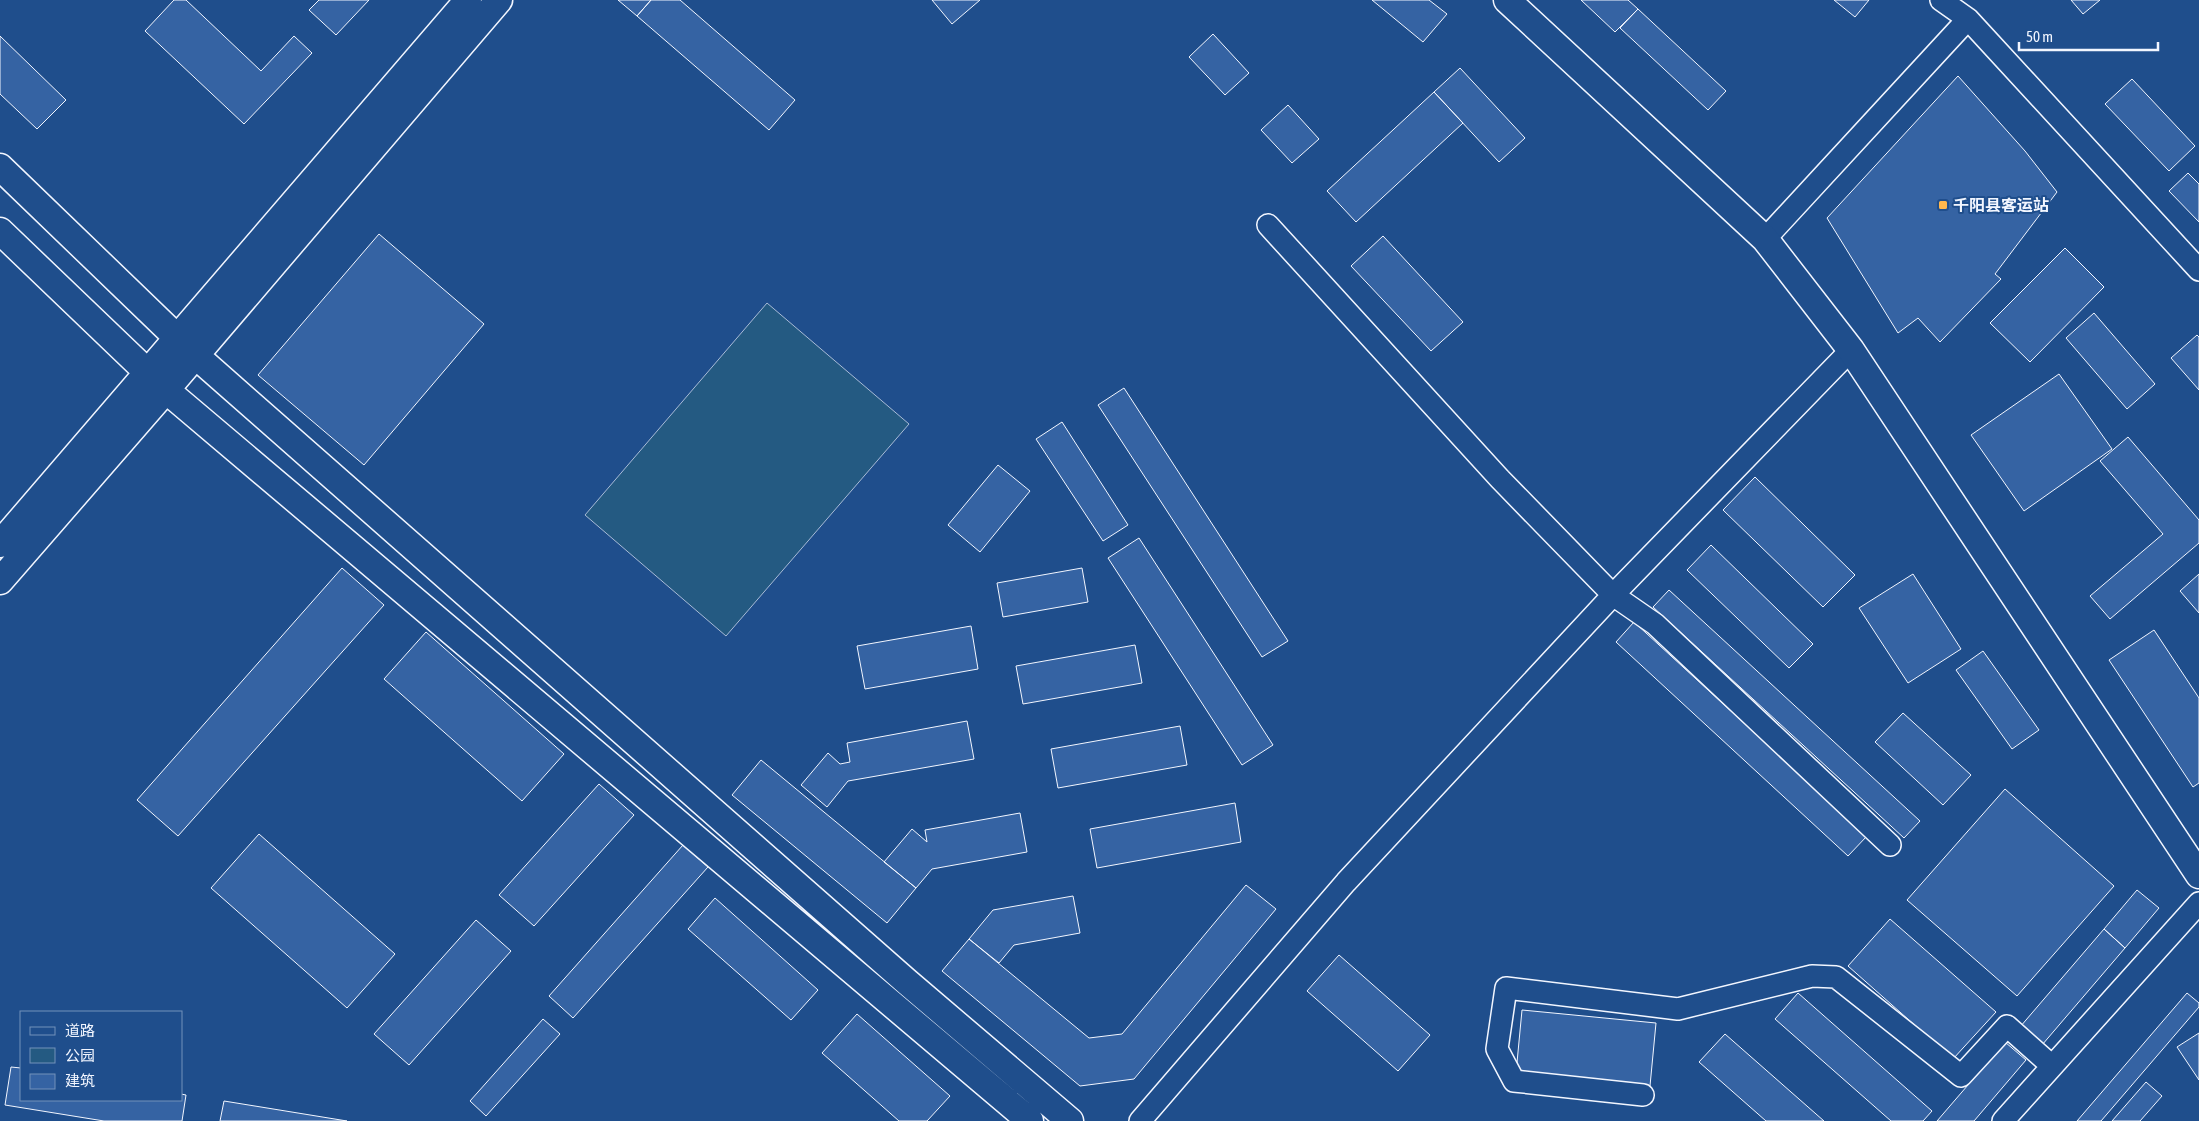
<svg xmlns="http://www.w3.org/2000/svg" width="2199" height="1121" font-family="'Asap Condensed','Noto Sans SC',sans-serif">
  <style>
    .green { fill: #245a82; stroke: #a8bbd7 }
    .building { fill: #3563a3; stroke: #f2f6ff }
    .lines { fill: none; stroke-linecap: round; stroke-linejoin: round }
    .minor-casing { stroke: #f2f6ff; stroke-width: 24 }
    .major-casing { stroke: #f2f6ff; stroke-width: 29 }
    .minor { stroke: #1f4e8c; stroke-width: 21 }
    .major { stroke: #1f4e8c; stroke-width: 26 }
    .poi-dot { fill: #ffb74d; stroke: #1f4e8c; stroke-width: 2 }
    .labels { text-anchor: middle; stroke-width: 4; stroke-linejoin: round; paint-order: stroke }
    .poi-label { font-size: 16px; font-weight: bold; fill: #f2f6ff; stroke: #1f4e8c; text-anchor: start }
  </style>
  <rect width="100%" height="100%" fill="#1f4e8c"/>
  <path class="green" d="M767,303L909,424L726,636L585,515Z"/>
  <path class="building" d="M174,0H186L261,71L294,36L312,53L244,124L145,31Z
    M319,0H369L336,35L309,10Z
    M618,0H651L637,16Z
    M651,0H680L795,100L769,130L637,16Z
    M932,0H980L952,24Z
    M1372,0H1429L1447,14L1423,42Z
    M1581,0H1628L1638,9L1615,32Z
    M1834,0H1869L1855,17Z
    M2071,0H2100L2083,14Z
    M1638,9L1726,91L1708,110L1620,28Z
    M1213,34L1249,73L1225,95L1189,57Z
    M0,36L66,100L37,129L0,94Z
    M1460,68L1525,138L1499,162L1434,92Z
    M1958,76L2025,151L2057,192L1995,274L2001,279L1940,342L1918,318L1898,333L1827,218Z
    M2132,79L2195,146L2169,171L2105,104Z
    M1434,92L1463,123L1356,222L1327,191Z
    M1288,105L1319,139L1292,163L1261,130Z
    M2188,173L2199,184V222L2169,191Z
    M379,234L484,324L364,465L258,375Z
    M1383,236L1463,322L1431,351L1351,266Z
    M2065,248L2104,287L2030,362L1990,323Z
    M2094,313L2155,384L2127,409L2066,338Z
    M2197,335L2199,337V390L2171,358Z
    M2059,374L2112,449L2024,511L1971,435Z
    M1124,388L1288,641L1262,657L1098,405Z
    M1062,422L1128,525L1103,541L1036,439Z
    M2128,437L2199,520V543L2110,619L2090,596L2163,534L2100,461Z
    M998,465L1030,491L980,552L948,525Z
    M1755,477L1855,575L1823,607L1723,510Z
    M1139,538L1273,745L1242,765L1108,558Z
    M1711,545L1813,644L1789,668L1687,570Z
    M342,568L384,605L178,836L137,800Z
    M1082,568L1088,602L1003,617L997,583Z
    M1913,574L1961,649L1908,683L1859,608Z
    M2199,574V613L2180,591Z
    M1669,590L1920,821L1904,838L1653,607Z
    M1634,622L1867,836L1848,856L1616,642Z
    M971,626L978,669L865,689L857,646Z
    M2154,630L2199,698V783L2193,787L2109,660Z
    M426,632L564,754L522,801L384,679Z
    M1135,645L1142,683L1023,704L1016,666Z
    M1983,651L2039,730L2012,749L1956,670Z
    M1903,713L1971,775L1943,805L1875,742Z
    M967,721L974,759L848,781L827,807L801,785L828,753L840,764L850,762L847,743Z
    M1180,726L1187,765L1058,788L1051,749Z
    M761,760L916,888L887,923L732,795Z
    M599,784L634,815L534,926L499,895Z
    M2005,789L2114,886L2017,996L1907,900Z
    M1235,803L1241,842L1097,868L1090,829Z
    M1020,813L1027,852L932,869L916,888L884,862L912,829L927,842L925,830Z
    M259,834L395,954L347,1008L211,888Z
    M683,845L708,867L573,1018L549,996Z
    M1246,885L1276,909L1134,1079L1080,1086L942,971L969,939L1089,1038L1122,1034Z
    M2137,890L2159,908L2125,948L2104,929Z
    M1073,896L1080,933L1014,945L999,963L969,939L993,910Z
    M715,898L818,990L791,1020L688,929Z
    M1890,919L1996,1012L1953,1059L1848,966Z
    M476,920L511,951L409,1065L374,1034Z
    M2104,929L2125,948L2042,1045L2020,1027Z
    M1339,955L1430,1035L1398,1071L1307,991Z
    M1798,993L1932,1111L1923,1121H1891L1775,1019Z
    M2187,993L2199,1003V1007L2101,1121H2077Z
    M1522,1010L1656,1023L1650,1086L1516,1073Z
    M857,1014L950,1096L927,1121H899L822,1053Z
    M543,1019L560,1034L486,1116L470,1101Z
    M2199,1033V1080L2177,1047Z
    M1725,1034L1824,1121H1766L1699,1062Z
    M2005,1042L2026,1060L1974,1121H1937Z
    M11,1067L21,1068V1100H181V1094L186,1095L182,1121H104L5,1105Z
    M2146,1082L2162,1096L2140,1121H2112Z
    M224,1101L347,1121H220Z"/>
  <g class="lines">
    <defs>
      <path id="minor" d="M1941,0L1968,19L2199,270
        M1268,225L1500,479L1613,595L1655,624L1890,845
        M1765,239L1968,19
        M1643,1095L1514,1081L1497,1049L1506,988L1678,1009L1812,976L1836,977L1961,1076L2007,1026L2052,1066
        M1140,1121L1346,882L1613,595L1851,350
        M2003,1121L2199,903"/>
      <path id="major" d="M1507,0L1765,239L1851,350L2199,875
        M0,167L195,355L907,982L1070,1121
        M0,231L166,390L1030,1121
        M0,544L468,0
        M0,581L166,390L499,0"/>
    </defs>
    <use href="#minor" class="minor-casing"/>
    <use href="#major" class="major-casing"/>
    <use href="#minor" class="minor"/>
    <use href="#major" class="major"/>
  </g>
  <rect class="poi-dot" x="1938" y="200" width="10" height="10" rx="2.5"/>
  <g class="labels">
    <g class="poi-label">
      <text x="1953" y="211">千阳县客运站</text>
    </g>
  </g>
  <rect x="20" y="1011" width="162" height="90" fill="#1f4e8c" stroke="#7391ba"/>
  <rect x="30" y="1027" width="25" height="8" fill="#1f4e8c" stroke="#7391ba"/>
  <text x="65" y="1036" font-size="15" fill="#f2f6ff">道路</text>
  <rect x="30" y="1048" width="25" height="15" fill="#245a82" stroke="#7391ba"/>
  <text x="65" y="1061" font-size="15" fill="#f2f6ff">公园</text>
  <rect x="30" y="1074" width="25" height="15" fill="#3563a3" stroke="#7391ba"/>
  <text x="65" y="1086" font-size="15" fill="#f2f6ff">建筑</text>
  <path d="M2019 42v8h139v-8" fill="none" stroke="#f2f6ff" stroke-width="2.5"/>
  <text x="2026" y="42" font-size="15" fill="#f2f6ff" stroke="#1f4e8c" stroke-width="4" paint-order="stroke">50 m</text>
</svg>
